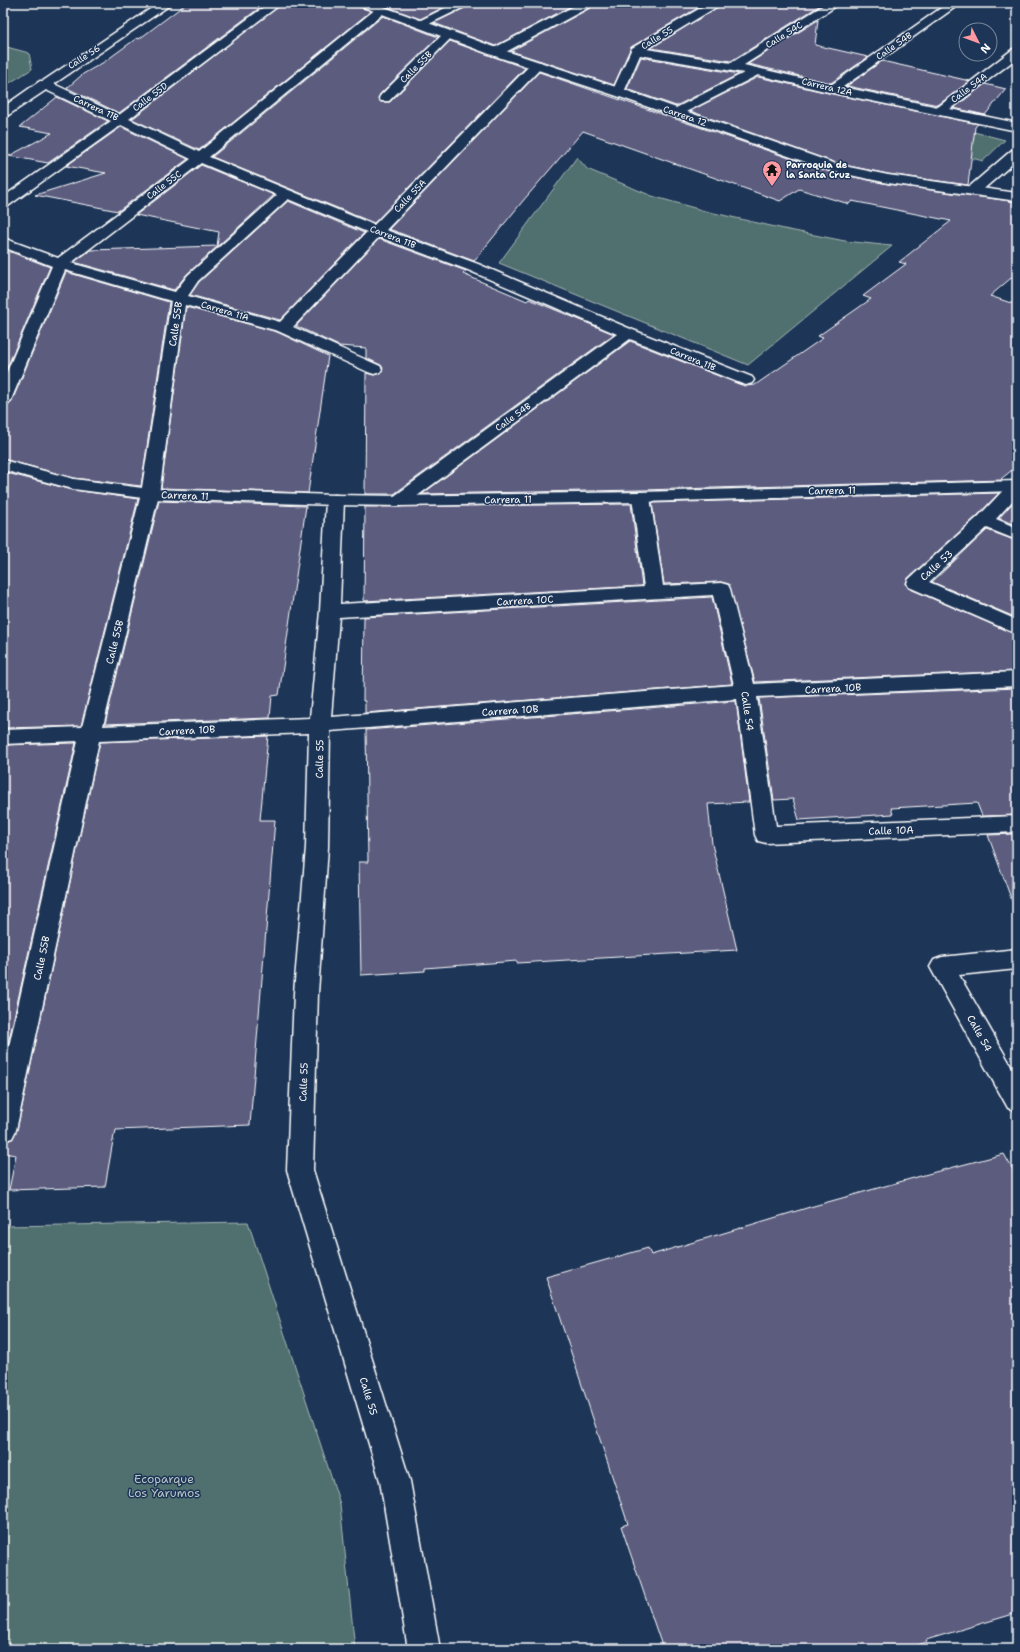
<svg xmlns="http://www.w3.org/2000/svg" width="1020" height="1652" font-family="'Shantell Sans',sans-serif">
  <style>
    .green { fill: #506f6e; stroke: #a8b7b6 }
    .building { fill: #5b5c7f; stroke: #fff }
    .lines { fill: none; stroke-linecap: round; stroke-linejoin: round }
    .street-casing { stroke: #fff; stroke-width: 3 }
    .secondary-casing { stroke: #fff; stroke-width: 3 }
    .street { fill: #1d3557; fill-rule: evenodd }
    .secondary { fill: #1d3557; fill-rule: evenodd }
    .labels { text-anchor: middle; stroke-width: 3; stroke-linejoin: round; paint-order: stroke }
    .far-street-label { font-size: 9px; fill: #fff; stroke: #1d3557 }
    .far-poi-label { font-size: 9px; font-weight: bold; fill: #fff; stroke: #1d3557; text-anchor: start }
    .street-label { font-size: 10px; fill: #fff; stroke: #1d3557 }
    .near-park-label { font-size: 12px; fill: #b9c5c5; stroke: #1d3557 }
  </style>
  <rect width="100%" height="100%" fill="#1d3557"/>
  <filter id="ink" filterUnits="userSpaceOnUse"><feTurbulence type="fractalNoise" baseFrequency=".025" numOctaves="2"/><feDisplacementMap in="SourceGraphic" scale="8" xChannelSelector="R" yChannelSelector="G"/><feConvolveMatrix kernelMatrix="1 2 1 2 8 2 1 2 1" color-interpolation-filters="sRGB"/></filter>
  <g filter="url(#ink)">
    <path class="green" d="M3,46L29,53L32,69L3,87Z
      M908,115L1005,140L983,161L884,135Z
      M577,157L587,169L652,196L705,211L784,229L845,241L892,246L748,365L499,263Z
      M248,1222L340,1504L355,1649H3V1226Z"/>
    <path class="building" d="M187,3H266L119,113L67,88L83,74L104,62L137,38L139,39Z
      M283,3H354L357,6L371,11L199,150L132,119Z
      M377,3H452L420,19Z
      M472,3H577L495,46L434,23L469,6Z
      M596,3H706L631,47L614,85L511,51L594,6Z
      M724,3H819V6L731,61L651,48Z
      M383,16L438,37L380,94L378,99L381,102H390L450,41L525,68L374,223L212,157Z
      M818,20L815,45L868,57L831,83L748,64Z
      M641,57L739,74L676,106L627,89Z
      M882,61L970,81L938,105L847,86Z
      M539,72L830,172L888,184L1017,202V273L990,296L1017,305V466L1001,479L1003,480L641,490L422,494L630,341L739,384L746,386L755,385L823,338L818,336L871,299L863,296L906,264L899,262L951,221L852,201L849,204L799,189L780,201L583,131L522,202L474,261L389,229Z
      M758,77L833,94L978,124L975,127L968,185L888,174L839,164L690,111Z
      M985,84L1006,89L985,115L954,108Z
      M57,97L108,121L48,163L9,156L52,133L20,127Z
      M121,127L188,159L118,211L35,195L106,173L66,166Z
      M201,165L274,195L187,274L174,290L74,262L91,250L217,246L219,232L136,215Z
      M288,201L364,233L280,320L190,295L199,282Z
      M379,239L466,271L463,274L527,301L529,299L614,334L394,494H365L366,373L374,375L381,373L383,368L381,365L366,358V348L339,346L296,326Z
      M3,252H11L50,267L3,377Z
      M66,272L169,302L141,486L74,478L3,459V406L9,404L12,401Z
      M186,307L277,332L328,356L308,493L161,488Z
      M3,472L73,490L138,499L81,726L3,728Z
      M999,493L977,516L908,578L906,584L908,588L1017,635V671L755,682L729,584L721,582L664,584L652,503Z
      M1017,498V526L999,518Z
      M159,501L306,506L279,695L272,696L270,718L105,724Z
      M631,504L642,586L364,601L365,507Z
      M987,530L1017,541V618L932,582Z
      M712,597L732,684L365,713V701H363L364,617Z
      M1017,688V815L982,816L977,803L891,808L893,814L799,820L793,799L774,800L759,698Z
      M736,701L749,802L708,804L712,844L737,950L517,963V961L425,968V971L361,975L359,862H368L366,730Z
      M268,736L260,820H275L250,1125L116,1130L115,1135H114L105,1187L9,1190L16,1155L3,1153V1142L12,1139L17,1130L100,742Z
      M76,743L3,1066V745Z
      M1017,834V900L1012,901L988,835Z
      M1004,1154L1017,1177V1613L926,1640L927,1642L905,1649H663L621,1526L628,1524L546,1277L648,1248L651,1255L810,1207L935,1172Z"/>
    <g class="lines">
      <defs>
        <path id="street" d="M159,3H173L54,84L119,115L269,3H282L129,119L199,152L377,8H385L387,10L385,12L209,157L374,225L533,62H541L543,65L541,68L386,230L478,264L633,330L752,377L754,380L752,383L746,385L740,383L630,339L405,505L399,506L393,505L390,501L393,497L617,334L468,270L379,237L293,327L380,366L382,369L380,372L374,374L368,372L278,331L185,305L159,494L103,726L310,718L320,611L326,500L329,496L335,495L341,496L344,500L340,604L644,587L632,497L635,493L641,492L647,493L650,497L663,586L721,583L728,585L730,589L754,684L1017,672V686L757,697L776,826L1017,816V832L766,843L758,841L755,835L737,699L330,731L328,847L318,993L313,1170L410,1481L440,1649H408L380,1481L287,1170L294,993L306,847L309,733L99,741L16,1130L12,1138L3,1141V1073L78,741L3,744V730L82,727L141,494L171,301L65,270L11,400L9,403L3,405V381L52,266L3,247V238L58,258L191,159L121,125L8,206L3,207V197L111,121L46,90L7,116L3,117V107L40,81H43ZM201,163L277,195L188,275L175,292L71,263ZM288,199L367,232L280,322L188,296L198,281ZM713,595L734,685L331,717L339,617Z
          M455,3H470L468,5L425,26H417L415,24L417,22Z
          M580,3H595L593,5L500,55H492L490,52L492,49Z
          M709,3H723L647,49L731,63L827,3H841L744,65L831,85L948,3H961L843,87L938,107L1013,49L1017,48V58L950,109L1017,123V131L833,93L758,75L676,117L672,116L670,113L672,110L744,73L640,55L624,92L622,95H614L612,92L632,48Z
          M448,32L452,33L454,35L452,37L389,101H381L379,98L381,95L444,33Z
          M1017,149V160L979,193L974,194L969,193L967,190L969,187L1012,150Z
          M1017,481V496L996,519L1017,528V540L987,528L929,582L1017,620V634L909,587L907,583L909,579L978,517L1011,482Z
          M1017,949V969L959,975L1017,1076V1111L1008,1108L930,967L934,960L942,957Z"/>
        <path id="secondary" d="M356,3H373L500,49L622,89L839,165L888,175L1017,193V201L888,183L831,171L614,95L492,55L358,5Z
          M3,460L74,479L150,489L335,495L399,496L641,492L1017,481V491L641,502L399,506L335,505L150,499L73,489L3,470Z"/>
      </defs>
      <use href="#street" class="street-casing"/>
      <use href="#secondary" class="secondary-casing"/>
      <use href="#street" class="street"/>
      <use href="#secondary" class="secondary"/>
    </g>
  </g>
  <defs>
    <symbol id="temple-pin" viewBox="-11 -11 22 30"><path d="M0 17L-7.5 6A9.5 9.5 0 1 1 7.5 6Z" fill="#ff9aa2" stroke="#1d3557"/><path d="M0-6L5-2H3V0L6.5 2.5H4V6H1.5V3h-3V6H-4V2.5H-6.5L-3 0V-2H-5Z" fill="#111"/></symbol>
  </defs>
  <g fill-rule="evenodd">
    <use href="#temple-pin" x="761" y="159" width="22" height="30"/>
  </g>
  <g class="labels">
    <g class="far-street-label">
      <text transform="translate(784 35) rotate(-32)" y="3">Calle 54C</text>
      <text transform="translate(657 38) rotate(-31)" y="3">Calle 55</text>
      <text transform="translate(894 46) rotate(-35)" y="3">Calle 54B</text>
      <text transform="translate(84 57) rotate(-33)" y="3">Calle 56</text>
      <text transform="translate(416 67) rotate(-45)" y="3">Calle 55B</text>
      <text transform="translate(827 87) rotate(13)" y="3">Carrera 12A</text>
      <text transform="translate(969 88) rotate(-37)" y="3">Calle 54A</text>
      <text transform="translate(150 97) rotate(-37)" y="3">Calle 55D</text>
      <text transform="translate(96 108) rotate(25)" y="3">Carrera 11B</text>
      <text transform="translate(685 116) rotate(19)" y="3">Carrera 12</text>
      <text transform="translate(164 185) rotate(-37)" y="3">Calle 55C</text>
      <text transform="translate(410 196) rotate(-46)" y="3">Calle 55A</text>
      <text transform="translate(393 237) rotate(21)" y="3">Carrera 11B</text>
      <text transform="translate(225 311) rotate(16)" y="3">Carrera 11A</text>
      <text transform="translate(693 359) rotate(22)" y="3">Carrera 11B</text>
      <text transform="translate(513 417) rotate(-36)" y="3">Calle 54B</text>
    </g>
    <g class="far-poi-label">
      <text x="786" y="168">Parroquia de<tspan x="786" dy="10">la Santa Cruz</tspan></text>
    </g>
    <g class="street-label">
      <text transform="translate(175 324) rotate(-82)" y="4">Calle 55B</text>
      <text transform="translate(832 490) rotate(-1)" y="4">Carrera 11</text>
      <text transform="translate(185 495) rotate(2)" y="4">Carrera 11</text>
      <text transform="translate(508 499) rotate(-1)" y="4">Carrera 11</text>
      <text transform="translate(936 565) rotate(-42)" y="4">Calle 53</text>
      <text transform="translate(525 600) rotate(-3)" y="4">Carrera 10C</text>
      <text transform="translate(114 642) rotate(-76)" y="4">Calle 55B</text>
      <text transform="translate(833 688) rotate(-3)" y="4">Carrera 10B</text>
      <text transform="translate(510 710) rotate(-4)" y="4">Carrera 10B</text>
      <text transform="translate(748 711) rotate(82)" y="4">Calle 54</text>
      <text transform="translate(187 730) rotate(-3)" y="4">Carrera 10B</text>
      <text transform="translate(319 759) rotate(-89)" y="4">Calle 55</text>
      <text transform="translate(891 830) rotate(-2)" y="4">Calle 10A</text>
      <text transform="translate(41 958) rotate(-78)" y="4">Calle 55B</text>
      <text transform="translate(980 1033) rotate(61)" y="4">Calle 54</text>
      <text transform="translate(303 1082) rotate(-88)" y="4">Calle 55</text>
      <text transform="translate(369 1396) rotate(73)" y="4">Calle 55</text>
    </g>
    <g class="near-park-label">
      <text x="164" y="1483">Ecoparque<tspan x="164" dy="14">Los Yarumos</tspan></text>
    </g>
  </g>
  <rect width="1020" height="1652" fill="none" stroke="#1d3557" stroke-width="16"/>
  <rect x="8" y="8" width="1004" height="1636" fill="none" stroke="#fff" stroke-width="1.5" filter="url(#ink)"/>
  <g transform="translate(978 42) rotate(132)"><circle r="19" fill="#1d3557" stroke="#77869a"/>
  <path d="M0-3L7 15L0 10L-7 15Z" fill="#ff9aa2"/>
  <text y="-6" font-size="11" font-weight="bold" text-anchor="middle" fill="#ffffff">N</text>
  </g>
</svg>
